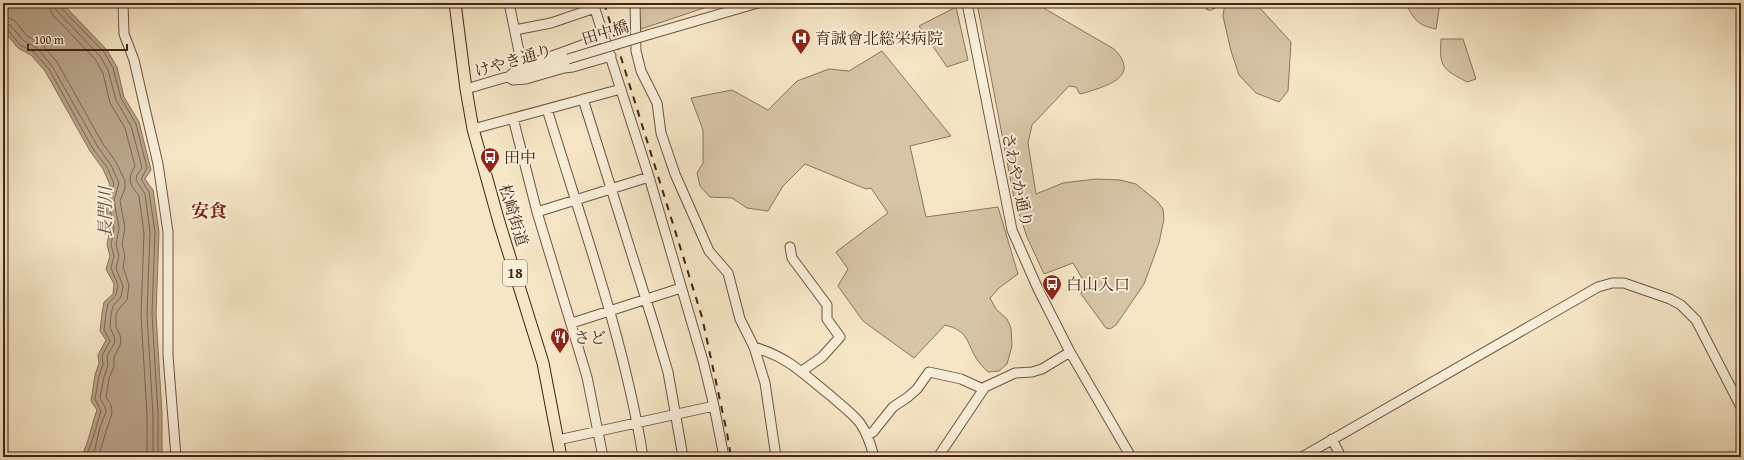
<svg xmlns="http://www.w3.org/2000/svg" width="1744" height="460" font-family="'Gentium Book Plus','Noto Serif JP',serif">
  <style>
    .green { fill: #d7c5a7; stroke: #8d745e }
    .water { fill: #b8a48a; stroke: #89705c }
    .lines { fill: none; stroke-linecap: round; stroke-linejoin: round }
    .shore { stroke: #7e6450; stroke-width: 1 }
    .minor-casing { stroke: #705442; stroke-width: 11 }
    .major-casing { stroke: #432316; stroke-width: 13 }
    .minor { stroke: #f8efd9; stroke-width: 9 }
    .major { stroke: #f5e6c5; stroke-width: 11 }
    .rail { stroke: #432316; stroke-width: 2; stroke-dasharray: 7 7; stroke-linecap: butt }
    .minor-bridge-casing { stroke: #705442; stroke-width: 11; stroke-linecap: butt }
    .minor-bridge { stroke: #f8efd9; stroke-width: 9 }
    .labels { text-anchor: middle; stroke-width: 4; stroke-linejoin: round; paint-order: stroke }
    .shield { fill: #f8efd9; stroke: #796050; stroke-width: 1 }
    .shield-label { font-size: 15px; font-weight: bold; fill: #432316 }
    .street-label { font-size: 16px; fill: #432316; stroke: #f8efd9 }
    .poi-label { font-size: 16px; fill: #432316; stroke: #f8efd9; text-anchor: start }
    .water-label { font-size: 17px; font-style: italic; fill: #664a39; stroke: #f8efd9 }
    .quarter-label { font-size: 18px; font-weight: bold; fill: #7a1f14; stroke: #f8efd9 }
  </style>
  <rect width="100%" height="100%" fill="#f5e6c5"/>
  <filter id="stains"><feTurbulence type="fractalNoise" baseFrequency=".005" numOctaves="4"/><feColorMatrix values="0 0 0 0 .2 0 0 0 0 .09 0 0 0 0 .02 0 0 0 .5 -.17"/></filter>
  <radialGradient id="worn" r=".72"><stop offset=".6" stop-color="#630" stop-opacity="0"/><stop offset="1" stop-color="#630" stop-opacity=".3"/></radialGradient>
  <path class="green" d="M638,3H719L641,29Z
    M977,3H1035L1114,49C1143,78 1103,87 1081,94L1079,93L1076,87L1069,86L1032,125L1028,143L1036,194L1063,183L1096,179L1120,180L1136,184L1157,201L1163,209L1164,219L1159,243L1144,284L1116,325L1110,329L1106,328L1081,294L1083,280L1073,263L1044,274L1027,237L1014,198Z
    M1225,3H1252L1257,5L1291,42L1288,91L1279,102L1256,93L1239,75L1231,51L1223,16Z
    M1405,3H1440L1436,29C1417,25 1415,20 1405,3Z
    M956,7L968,60L947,67L919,26Z
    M1441,39H1463L1476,79L1467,82C1443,69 1439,68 1441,39Z
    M882,51L951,136L910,146L926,217L998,207L1018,274L999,288L990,298L996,309L1007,319L1011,328L1012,346L1007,364L999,371L988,372C984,368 979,363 976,358C966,340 968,331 945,325L914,358L863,321L838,286L848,269L836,252L888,213L871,188L866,189L805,164L783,186L768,211L747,208L732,198L710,197L700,186L697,173L703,163V130L691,98L732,90L768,110L797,81L829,69L849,71Z"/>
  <path class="water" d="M3,3H62L107,50L117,67L124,97L139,122L151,170L145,179L153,190L159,232L156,314L162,414V457H81C89,442 91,426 97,410L91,401L95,375L99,363L98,355L106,340L100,331L102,313L104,302L113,294L114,284L106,269L110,256L107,245L110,228L104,199L110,185L103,169L90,151L45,71L31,55L18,48L3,30Z"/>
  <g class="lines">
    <path class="shore" d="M48,3L52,14L95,59L103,73L110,103L125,128L135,166L131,174L130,180L132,186L139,196L144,233L141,315L147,415V457
      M54,3L56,10L100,56L108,70L116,100L131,126L137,148L142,168L137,175L136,180L145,194L150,232L147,315L153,415V457
      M59,3L60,7L104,52L113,68L121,98L136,124L147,168L141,179L149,192L155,232L152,314L158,414V457
      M3,17L9,18L15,21L27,36L42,44L57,62L103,144L116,162L125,181V188L120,201L125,228L122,244L125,256L123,267L129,285L127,300L118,310L116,315V327L120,335L121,343L114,357V366L109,379L106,397L111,405L112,413L98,457
      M3,23L10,25L24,41L37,48L52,66L98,147L111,165L119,183L114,200L119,228L116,245L119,256L116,268L123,286L121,297L113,306L111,314L110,328L114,336L115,342L107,356L108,365L104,377L100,398L105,407L106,412L100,427L95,449L91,457
      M3,28L7,29L20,45L34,52L49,69L93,149L107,167L114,184L108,200L114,228L111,245L114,256L111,268L118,285L116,295L108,304L106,313L104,330L110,341L102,356L103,364L99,376L95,399L101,411C96,426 93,443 85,457"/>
    <defs>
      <path id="minor" d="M123,3L124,34L134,60L144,104L158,164L168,232V356L176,457
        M509,3L522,66
        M593,3L649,177L703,361L714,406L724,457
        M635,3L636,51L641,71L657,103L661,133L675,174L709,251L728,273L740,319L754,347L765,383L776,457
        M967,3L1012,230L1038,289L1070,352L1131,457
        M1208,3L1210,5L1213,3
        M515,30L551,23L595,8
        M651,34L758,3
        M604,37L536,62L522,66L508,77L513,80L526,79L564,68L573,67L611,56
        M466,89L568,59
        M583,99L654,325L668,372L683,457
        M547,109C582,224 624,338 643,457
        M513,118L537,212L587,377L603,457
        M473,129L621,89
        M537,212L649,177
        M790,247L792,258L827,305V319L840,337L822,357L802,371
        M572,323L681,288
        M754,347C790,358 803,374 831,396C841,405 852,413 860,423C867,433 871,445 874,457
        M867,435L873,432L893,407L908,397L917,389L929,372L961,379L983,389
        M1332,439L1339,453L1337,457
        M558,440L714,406
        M938,457L985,387L1015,373L1032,372L1042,369L1070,352
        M1302,457L1598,287L1612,283H1624L1670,299L1681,305L1696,320L1741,407"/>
      <path id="major" d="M455,3L466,89L473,129L499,222L543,363L561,457"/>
    </defs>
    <use href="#minor" class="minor-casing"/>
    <use href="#major" class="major-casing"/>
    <use href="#minor" class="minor"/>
    <use href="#major" class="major"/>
    <path class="rail" d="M604,3L702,317L727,433L731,457"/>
    <defs>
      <path id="minor-bridge" d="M568,59L651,34"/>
    </defs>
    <use href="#minor-bridge" class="minor-bridge-casing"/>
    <use href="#minor-bridge" class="minor-bridge"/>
  </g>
  <defs>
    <symbol id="hospital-pin" viewBox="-11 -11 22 30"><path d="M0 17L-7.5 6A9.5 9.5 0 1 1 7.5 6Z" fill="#8f2418" stroke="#f8efd9"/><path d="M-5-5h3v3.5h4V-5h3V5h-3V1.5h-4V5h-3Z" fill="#fff"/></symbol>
    <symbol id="bus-pin" viewBox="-11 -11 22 30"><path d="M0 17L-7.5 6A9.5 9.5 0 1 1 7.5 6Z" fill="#8f2418" stroke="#f8efd9"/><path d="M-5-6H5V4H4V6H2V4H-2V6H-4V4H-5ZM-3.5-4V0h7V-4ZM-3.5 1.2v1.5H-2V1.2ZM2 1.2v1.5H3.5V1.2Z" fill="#fff"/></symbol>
    <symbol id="restaurant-pin" viewBox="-11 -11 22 30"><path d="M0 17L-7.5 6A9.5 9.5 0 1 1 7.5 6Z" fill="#8f2418" stroke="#f8efd9"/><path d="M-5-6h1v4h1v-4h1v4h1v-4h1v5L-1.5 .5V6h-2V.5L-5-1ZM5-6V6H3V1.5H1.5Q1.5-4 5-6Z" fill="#fff"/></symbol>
  </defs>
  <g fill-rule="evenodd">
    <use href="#hospital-pin" x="790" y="27" width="22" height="30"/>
    <use href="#bus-pin" x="479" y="146" width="22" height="30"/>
    <use href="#bus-pin" x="1041" y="273" width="22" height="30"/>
    <use href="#restaurant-pin" x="549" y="326" width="22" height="30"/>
  </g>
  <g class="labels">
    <rect class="shield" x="503" y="260" width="24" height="26" rx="3"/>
    <g class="shield-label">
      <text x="515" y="278">18</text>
    </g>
    <g class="street-label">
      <text transform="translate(605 32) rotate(-17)" y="6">田中橋</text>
      <text transform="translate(513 60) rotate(-16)" y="6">けやき通り</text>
      <text transform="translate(1018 180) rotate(78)" y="6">さわやか通り</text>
      <text transform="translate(514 215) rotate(73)" y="6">松崎街道</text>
    </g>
    <g class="poi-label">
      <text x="815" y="44">育誠會北総栄病院</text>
      <text x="504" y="163">田中</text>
      <text x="1066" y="290">白山入口</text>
      <text x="574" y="343">さど</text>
    </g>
    <g class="water-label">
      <text transform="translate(105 212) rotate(-90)" y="6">長門川</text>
    </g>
    <g class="quarter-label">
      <text x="209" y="217">安食</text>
    </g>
  </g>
  <rect width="1744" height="460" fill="none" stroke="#f5e6c5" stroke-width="16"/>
  <rect x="4" y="4" width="1736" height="452" fill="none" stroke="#432316" stroke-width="2"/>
  <rect x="8" y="8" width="1728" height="444" fill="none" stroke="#432316"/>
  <path d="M28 44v6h99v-6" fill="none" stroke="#432316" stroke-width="2"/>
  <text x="34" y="44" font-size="12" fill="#432316" stroke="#f8efd9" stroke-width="3" paint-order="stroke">100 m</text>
  <rect width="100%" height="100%" filter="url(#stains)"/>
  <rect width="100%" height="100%" fill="url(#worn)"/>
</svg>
